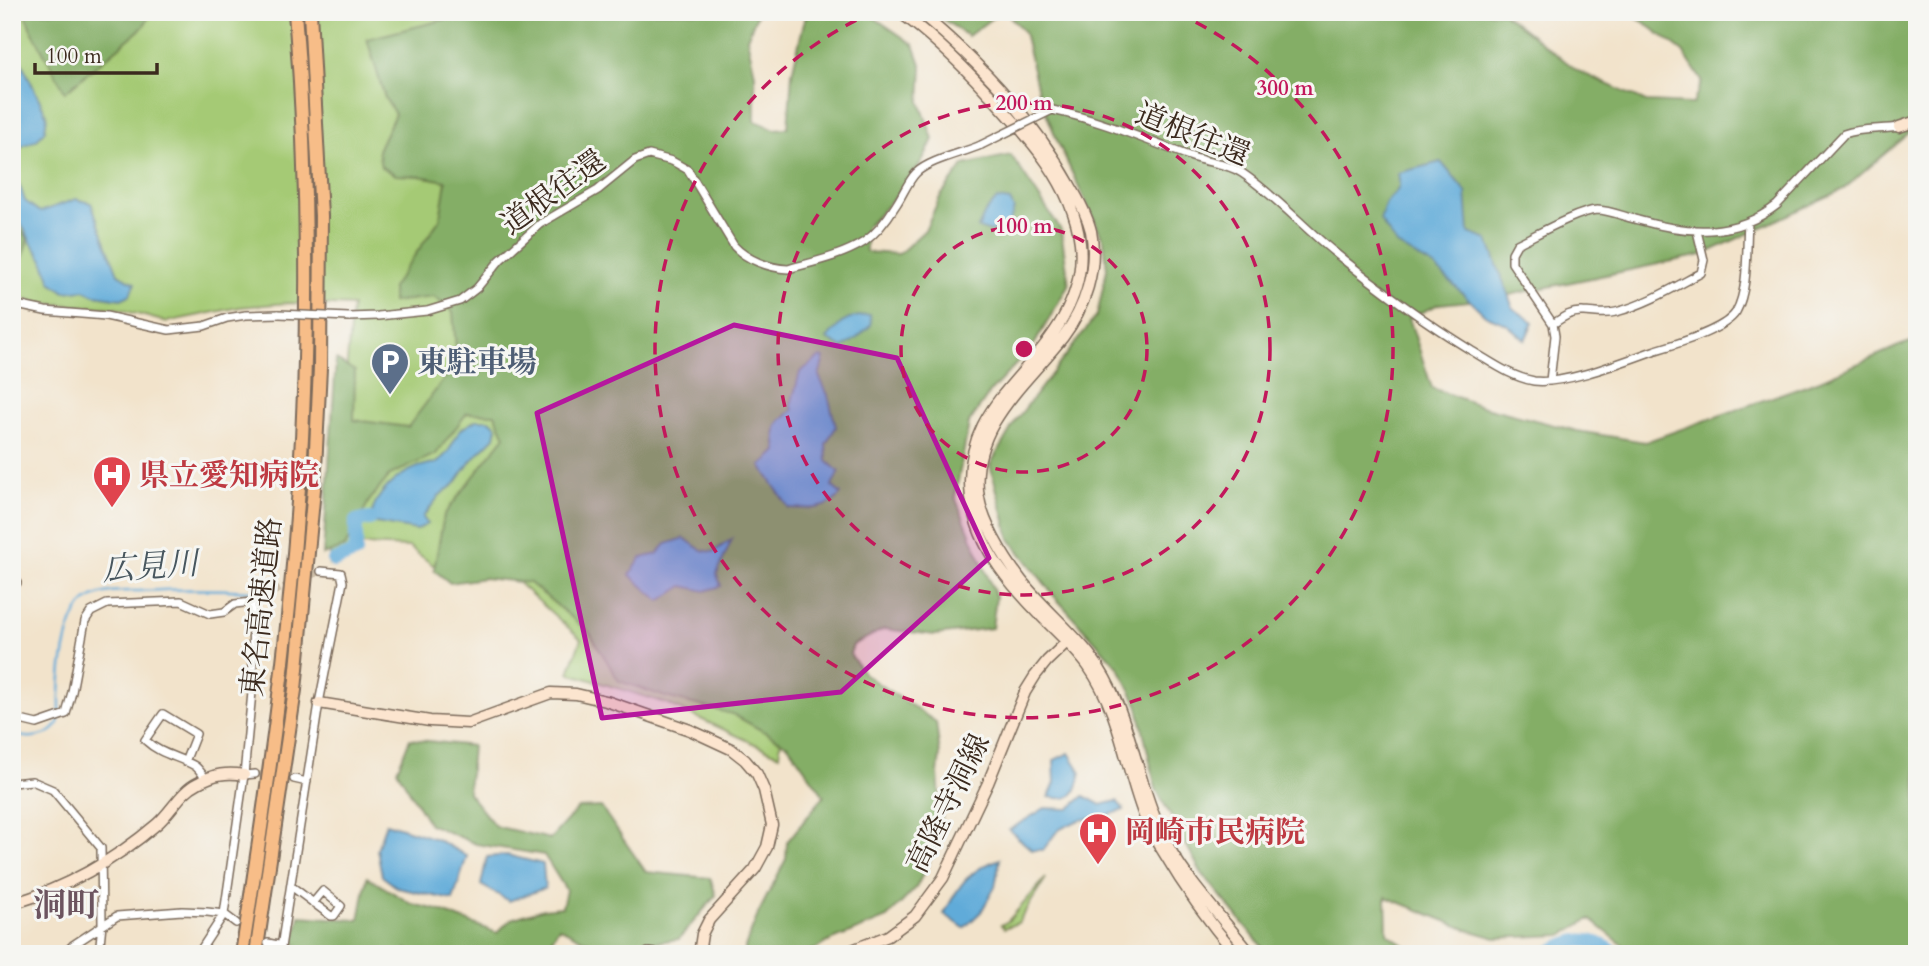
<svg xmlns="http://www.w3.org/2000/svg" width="1929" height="966" font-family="Cardo,'Noto Serif JP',serif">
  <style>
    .green { fill: #a5ca74; stroke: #707a49; stroke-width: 2 }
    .forest { fill: #84ae66; stroke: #606c42; stroke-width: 2 }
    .water { fill: #61abd9; stroke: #4e6a7c; stroke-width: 2 }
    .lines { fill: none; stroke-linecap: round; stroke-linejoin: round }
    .stream { stroke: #61abd9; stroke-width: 2.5 }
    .river { stroke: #61abd9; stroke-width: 14 }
    .street-tunnel { stroke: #cdbea8; stroke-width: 7; stroke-dasharray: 7 3.5; stroke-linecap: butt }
    .street-casing { stroke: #7b6b5b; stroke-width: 10 }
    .secondary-casing { stroke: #7b6b5b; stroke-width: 13 }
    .highway-casing { stroke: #7b6b5b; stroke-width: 16 }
    .street { stroke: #fff; stroke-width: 7 }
    .secondary { stroke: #fce5cf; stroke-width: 10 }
    .highway { stroke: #f7bd88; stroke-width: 12 }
    .street-bridge-casing { stroke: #7b6b5b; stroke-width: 10; stroke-linecap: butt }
    .street-bridge { stroke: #fff; stroke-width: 7 }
    .marked { fill: #b5179e; fill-opacity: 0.2; stroke: #b5179e; stroke-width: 5; stroke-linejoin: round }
    .ring { fill: none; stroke: #c2185b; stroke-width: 3.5; stroke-dasharray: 12 9 }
    .labels { text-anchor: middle; stroke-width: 6; stroke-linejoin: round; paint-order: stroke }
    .street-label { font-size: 30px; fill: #3b2a1e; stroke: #f6f6f2 }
    .service-label { font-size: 30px; font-weight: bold; fill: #4e5e75; stroke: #f6f6f2; text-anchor: start }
    .health-label { font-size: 30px; font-weight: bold; fill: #be3a42; stroke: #f6f6f2; text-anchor: start }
    .water-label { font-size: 32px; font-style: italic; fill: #48575f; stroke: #f6f6f2 }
    .quarter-label { font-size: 33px; font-weight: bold; fill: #6c545f; stroke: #f6f6f2 }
    .centre { fill: #c2185b; stroke: #f6f6f2; stroke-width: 3.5 }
    .ring-label { font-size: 21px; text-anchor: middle; font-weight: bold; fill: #c2185b; stroke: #f6f6f2; stroke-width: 6; stroke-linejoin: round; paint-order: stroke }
  </style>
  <rect width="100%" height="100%" fill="#f6f6f2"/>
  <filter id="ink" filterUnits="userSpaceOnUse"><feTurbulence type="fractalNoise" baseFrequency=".0143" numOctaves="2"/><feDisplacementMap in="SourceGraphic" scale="14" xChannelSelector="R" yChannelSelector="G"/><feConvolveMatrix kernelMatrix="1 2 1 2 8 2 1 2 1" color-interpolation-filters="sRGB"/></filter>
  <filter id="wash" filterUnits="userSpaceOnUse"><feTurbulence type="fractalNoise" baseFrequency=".00686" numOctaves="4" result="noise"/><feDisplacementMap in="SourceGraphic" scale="28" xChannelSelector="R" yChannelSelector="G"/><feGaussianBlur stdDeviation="1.57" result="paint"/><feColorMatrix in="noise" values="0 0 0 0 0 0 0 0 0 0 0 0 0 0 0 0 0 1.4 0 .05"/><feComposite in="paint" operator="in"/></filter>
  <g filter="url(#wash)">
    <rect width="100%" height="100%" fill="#f2e3cb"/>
    <path class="green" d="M12,12H692L796,628L779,755L668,704L569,673L581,639L504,570L449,577L409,547L363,545L329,565L352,306L288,303L240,307L166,322L115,308L38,303L12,295Z
      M1046,878L1018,923L1004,928L1001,925L1008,921Z"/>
    <path class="forest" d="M25,12H152L143,27L65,92L30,27Z
      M453,12H758L747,38L755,74V121L775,129L788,128L792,73L805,18L815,12H866L914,45L922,67L920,102L933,139C919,173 892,202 866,227V252L899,254L925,230L940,197L964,165L1011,155L1061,230L1069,284L1034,345L990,392L969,423L955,497L996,597L992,628L935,635L884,629L853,645L850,654L864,674L936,722L940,755L938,774L943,834L916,888L887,918L828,942L814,950L788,954H745V947L759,912L786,859L787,842L824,796L788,745L732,714L666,697L619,681L589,632L530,583L484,578L450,583L434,570L444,515L505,436L495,414L467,413L436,454L390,475L369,501L345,547L323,555L336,360L355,371L354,420L408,427L457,362L453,312L434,297L392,302V288L440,219L446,181L419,176L396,175L381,167L378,150L395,114L385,98L367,39L451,18Z
      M932,12H1000L968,36Z
      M1006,12H1502L1578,71L1646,102L1693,104L1702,81L1683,52L1645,23L1626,12H1917V126L1844,189L1702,255L1490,299L1439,304L1409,318L1432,388L1481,406L1577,431L1645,442L1820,380L1899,346L1917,340V954H1634L1590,919L1562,935L1496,938L1468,930L1386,897L1387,933L1417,954H1268L1201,872L1156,789L1137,703L1119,668L1055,597L1010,539L990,465L1016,420L1097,315L1107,269L1104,241L1059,145L1039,95L1024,32Z
      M12,225L20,229L28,238L24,255L12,271Z
      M410,739L472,746L468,793L495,826L550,839L578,808L601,807L646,872L710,878L716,895L679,939L642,944L632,954H611L559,927L543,954H419L406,949L404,954H304L294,942L300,916L359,920L367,877L412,904L438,910L497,933L511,919L543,909L562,907L566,890L544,855L476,844L429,824L397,770Z"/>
    <path class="water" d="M12,42L47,116L45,130L37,140L15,149H12Z
      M1441,162L1466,192L1469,233L1488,240L1513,308L1533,322L1525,340L1508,325L1485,315L1436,268L1397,245L1380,220C1382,215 1383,208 1386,203C1395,189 1402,195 1398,173Z
      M12,174L21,189L25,201L40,212L76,199L91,203L118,274L135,283L130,295L121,299L95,295L84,290L65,292L51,282L43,260L32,244L12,206Z
      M997,199L1010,201L1014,209L1009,224L991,232L978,228L985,213Z
      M870,315L871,325L857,338L843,348L827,339C844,319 844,317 870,315Z
      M820,357L824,358L819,376L828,395L836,427L826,444L827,461L839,472L832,486L841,494C828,511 809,509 789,508L761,466L777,451C774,429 773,423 793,410L791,405L800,372Z
      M476,420H490L497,427L495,437L471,461L455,484L440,495L423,517L427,524L417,530L369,522C372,515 373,506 377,500C390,479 413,465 437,463L448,452L460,430Z
      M684,538L701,550L713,552L732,539L717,574L721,586L705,591L683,586L660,601L630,575L641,558L657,554L666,544Z
      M1069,753L1081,772C1076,794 1074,802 1049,797L1055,783L1054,760Z
      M1084,796L1101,805L1117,801L1124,810L1103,817L1079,820L1058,830L1043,850H1032L1009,830L1045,808L1069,809Z
      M386,823L436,839L467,856L453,900L398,888L382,876L377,849Z
      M507,855L543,864L545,888L509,901L481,885L487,857Z
      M1000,859L995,887L981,912L964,928L944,914C959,885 968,870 1000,859Z"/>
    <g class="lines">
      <path class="stream" d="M60,713C59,685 63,612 91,598C106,590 123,591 139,591C177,589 214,589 252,591
        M12,733C27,741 55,737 59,720"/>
      <path class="river" d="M334,561L356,552V521L370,519
        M1547,954C1573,939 1590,933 1616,954"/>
    </g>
  </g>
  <g filter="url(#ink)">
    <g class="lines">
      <path class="street-tunnel" d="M264,596L321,571
        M255,774L294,779"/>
      <defs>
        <path id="street" d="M1052,110C1101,120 1145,140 1192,157C1208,163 1227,163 1242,173C1276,196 1303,227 1334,252C1377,287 1425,322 1472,351C1491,362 1511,377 1534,381C1565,385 1625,361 1656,350C1676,344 1725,330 1736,312C1749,289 1746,249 1748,223
          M12,304L45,311L106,316L169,330L204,326L227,318L246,315L279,314
          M349,317L378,316L427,311L460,301L477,288L500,260L540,224L598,190L635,160L649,155L672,161L688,170L734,246C747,260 769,268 788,269C813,262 842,256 864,242C877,233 888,218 896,205C903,195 908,181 916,173C929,160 963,153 981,145
          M1553,324C1562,318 1571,311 1583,312C1594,312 1604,315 1616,312C1647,304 1673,288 1701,273L1704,260L1697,231
          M1550,381L1555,336L1553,324L1512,263V253L1517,244C1536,235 1578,211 1597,210C1610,210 1625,217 1638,220C1687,234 1735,238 1777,205L1844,134C1862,127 1880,130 1899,127
          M12,584L17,583
          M12,718L37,724L66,714L72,692L85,621L91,612L107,604L181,601L210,614L224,612L235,604L252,602
          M185,762L196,734L163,714L145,740C161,755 178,756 195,766C199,769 203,775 206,779
          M244,775L255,774
          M294,779L307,782
          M12,783L32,781L53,790L101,848L102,924L99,954
          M291,886L331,916H334L341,906L323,891L313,903
          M268,943L278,945L281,950
          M64,954L73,945L117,916L182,911L207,912L224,914L236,923
          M198,954L224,914L244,775L253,682L252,602L264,596
          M280,954L319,703L343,582L341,573L321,571
          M645,954L648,952L662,954"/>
        <path id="secondary" d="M899,12C932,35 960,63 987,92C1026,134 1073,183 1080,243C1083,270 1076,295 1063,318C1026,383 961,410 971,498C977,550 1015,590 1050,625C1063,638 1077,651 1088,666C1122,714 1125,771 1147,823C1152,834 1158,843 1164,853C1185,889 1209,922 1236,954
          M919,12C978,61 1033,118 1070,185C1079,200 1087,215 1091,231C1098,268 1085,308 1063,337C1027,383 972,425 978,490C979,507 986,523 994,538C1002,553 1011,567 1021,580C1042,607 1069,628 1090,655C1130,707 1134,774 1161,832C1182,877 1220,915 1251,954
          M1899,127L1917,121
          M319,703L430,721L468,723L551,693L576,694L606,701L690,730L731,749L745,760L757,774L764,790L772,825L767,847L755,869L709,920L702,934L699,954
          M12,904C65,888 115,860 157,824C171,812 181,791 198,783C214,774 227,772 244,775
          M842,954L888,936L915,916L943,878L988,783L1025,692L1035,676L1047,661L1071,638"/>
        <path id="highway" d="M242,954C266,799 289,644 299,487C310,329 308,170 295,12
          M256,954L295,690L314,489L320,368L321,216L310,12"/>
      </defs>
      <use href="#street" class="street-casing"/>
      <use href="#secondary" class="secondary-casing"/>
      <use href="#highway" class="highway-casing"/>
      <use href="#street" class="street"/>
      <use href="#secondary" class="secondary"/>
      <use href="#highway" class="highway"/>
      <defs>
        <path id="street-bridge" d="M981,145L1052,110
          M279,314L349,317"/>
      </defs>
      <use href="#street-bridge" class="street-bridge-casing"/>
      <use href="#street-bridge" class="street-bridge"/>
    </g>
  </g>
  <path class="marked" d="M734,325L897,358L989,558L841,692L602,718L537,413Z"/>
  <g class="ring">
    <circle cx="1024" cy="349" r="123"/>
    <circle cx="1024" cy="349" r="246"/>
    <path d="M1177 13A369 369 0 1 1 871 13"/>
  </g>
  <defs>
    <symbol id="parking-pin" viewBox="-11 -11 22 30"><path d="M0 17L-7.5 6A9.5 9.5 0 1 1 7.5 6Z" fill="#5c6f8a" stroke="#f6f6f2"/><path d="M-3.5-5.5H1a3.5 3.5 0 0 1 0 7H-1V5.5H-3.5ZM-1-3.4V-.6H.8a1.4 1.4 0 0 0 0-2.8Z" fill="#fff"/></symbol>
    <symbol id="hospital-pin" viewBox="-11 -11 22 30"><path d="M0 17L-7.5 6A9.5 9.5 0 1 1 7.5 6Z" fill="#e0444e" stroke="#f6f6f2"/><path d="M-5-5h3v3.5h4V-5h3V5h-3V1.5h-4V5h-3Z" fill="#fff"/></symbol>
  </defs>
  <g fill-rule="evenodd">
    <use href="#parking-pin" x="368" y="340" width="44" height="60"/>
    <use href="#hospital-pin" x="90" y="453" width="44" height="60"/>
    <use href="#hospital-pin" x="1076" y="810" width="44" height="60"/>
  </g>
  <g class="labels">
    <g class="street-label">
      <text transform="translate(1193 134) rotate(22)" y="10">道根往還</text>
      <text transform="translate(553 192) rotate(-36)" y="10">道根往還</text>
      <text transform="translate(261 607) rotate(-84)" y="10">東名高速道路</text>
      <text transform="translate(948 803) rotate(-64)" y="10">高隆寺洞線</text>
    </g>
    <g class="service-label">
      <text x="417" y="372">東駐車場</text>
    </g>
    <g class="health-label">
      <text x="139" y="485">県立愛知病院</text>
      <text x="1125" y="842">岡崎市民病院</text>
    </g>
    <g class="water-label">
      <text transform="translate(150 566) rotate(-4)" y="11">広見川</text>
    </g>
    <g class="quarter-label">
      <text x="66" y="916">洞町</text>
    </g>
  </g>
  <circle cx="1024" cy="349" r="10" class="centre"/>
  <g class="ring-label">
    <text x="1285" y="95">300 m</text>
    <text x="1024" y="110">200 m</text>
    <text x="1024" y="233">100 m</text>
  </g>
  <rect width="1929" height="966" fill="none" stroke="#f6f6f2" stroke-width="42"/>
  <path d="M35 63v10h122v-10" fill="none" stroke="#3b2a1e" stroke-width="3.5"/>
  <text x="46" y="63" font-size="21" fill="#3b2a1e" stroke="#f6f6f2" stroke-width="5" paint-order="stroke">100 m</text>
</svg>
